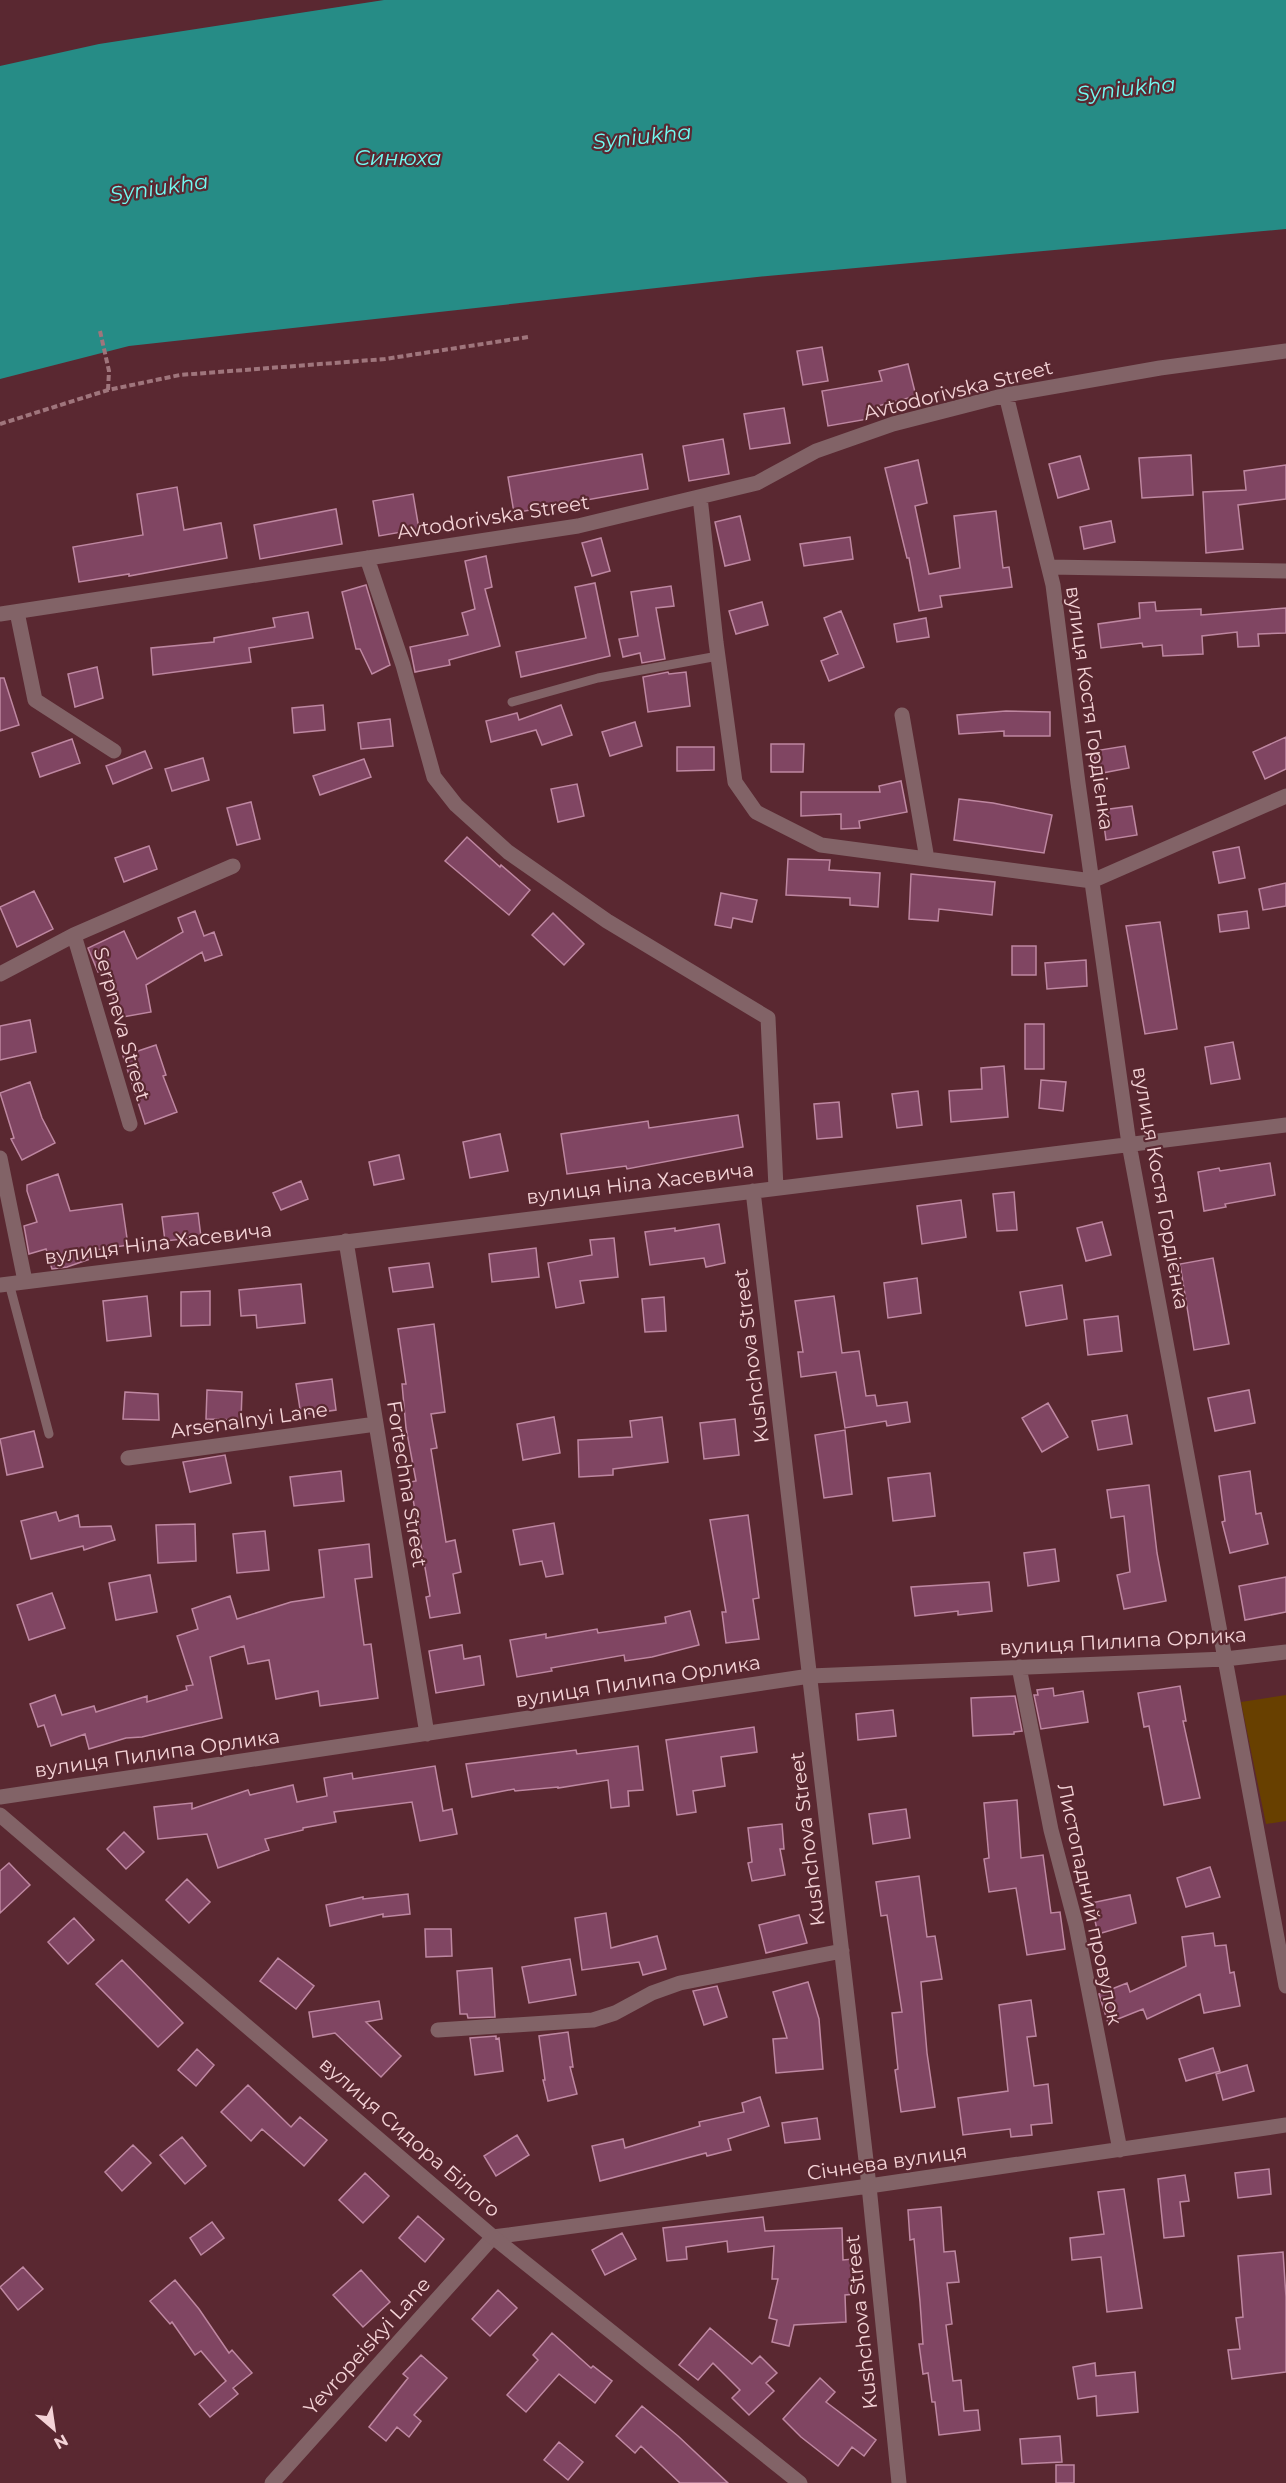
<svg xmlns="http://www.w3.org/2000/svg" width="1286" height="2483" font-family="Montserrat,sans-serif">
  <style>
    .green { fill: #684000 }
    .water { fill: #268c86 }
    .building { fill: #804562; stroke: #be87a1; stroke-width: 1.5 }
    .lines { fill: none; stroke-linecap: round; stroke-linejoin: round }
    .path { stroke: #9f757c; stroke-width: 4; stroke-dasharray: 6 3; stroke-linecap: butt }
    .service { stroke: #826367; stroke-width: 9 }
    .minor { stroke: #826367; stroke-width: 15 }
    .tertiary { stroke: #826367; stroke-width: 15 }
    .labels { text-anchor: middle; stroke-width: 4.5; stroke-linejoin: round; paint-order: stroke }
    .street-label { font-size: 20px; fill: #f4d3d7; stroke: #5a2831 }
    .water-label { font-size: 21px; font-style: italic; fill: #73fbf3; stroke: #5a2831 }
  </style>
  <rect width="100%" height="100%" fill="#5a2831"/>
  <path class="green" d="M1286,1695V1821L1266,1824L1241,1702Z"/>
  <path class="water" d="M384,0H1286V229L757,277L129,346L0,379V66L99,44Z"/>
  <path class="building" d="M822,347L828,381L803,385L797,351Z
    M908,364L916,396L866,409L868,419L828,426L822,391L882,381L879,371Z
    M784,408L790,443L750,449L744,414Z
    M723,439L729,474L689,481L683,446Z
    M642,454L648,489L514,513L508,477Z
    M1191,455L1193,495L1142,498L1139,458Z
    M1080,456L1089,489L1058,498L1049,464Z
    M918,460L927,503L915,506L929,574L960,568L954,516L996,511L1003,568L1009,567L1012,587L940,596L942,607L919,611L909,558H907L885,468Z
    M1286,465V499L1238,505L1243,549L1206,553L1203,492L1246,490L1244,471Z
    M177,487L184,530L221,523L227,558L129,576V574L79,582L73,547L143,535L137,494Z
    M413,494L419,529L379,536L373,501Z
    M336,509L342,544L260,559L254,525Z
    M740,516L750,560L725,566L715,522Z
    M1111,521L1115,542L1084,549L1080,527Z
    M850,537L853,559L804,566L800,544Z
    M601,538L610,571L592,576L582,543Z
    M486,556L492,587L485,589L500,646L449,660L450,665L415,672L410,647L468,635L462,613L475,609L465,561Z
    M595,583L610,656L521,677L516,652L586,638L575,587Z
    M366,585L390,665L372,674L360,649H356L342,592Z
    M671,586L674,606L656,608L665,659L642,663L640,653L623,657L619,639L638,636L631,592Z
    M762,602L768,625L736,634L729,611Z
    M1155,602L1156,611L1201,609V615L1286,608V633L1258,634L1259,646L1238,647L1237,632L1202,636L1203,654L1163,656L1162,645L1143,647L1142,643L1101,648L1098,624L1140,618L1139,603Z
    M841,611L864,667L829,681L821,661L838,654L824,618Z
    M308,612L313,638L249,648L251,662L153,675L151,648L214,642V638L275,627L273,618Z
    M926,618L929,637L897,642L894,624Z
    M97,667L103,698L75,707L68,674Z
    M668,672L669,674L686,672L690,706L648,712L643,677Z
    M0,678H4L19,725L0,731Z
    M323,705L325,730L294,733L292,708Z
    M561,705L572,735L542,745L536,730L491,742L486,721L517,713L519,720Z
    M1006,711L1050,712V736H1004V731L959,734L957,715Z
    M390,719L393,746L361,749L358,723Z
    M635,722L642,746L610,756L602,732Z
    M1286,737V769L1265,779L1253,752Z
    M72,739L80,763L40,777L32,753Z
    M771,744H804L803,772H771Z
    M1125,746L1129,768L1097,774L1094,751Z
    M677,747H714V770L677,771Z
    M145,751L152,768L113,784L106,766Z
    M203,758L209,780L172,791L165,769Z
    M364,759L371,777L320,795L313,776Z
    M901,781L907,812L859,821L860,828L841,829V814L801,816V792H880L879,786Z
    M577,784L584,816L558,822L551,789Z
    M959,799L993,803L1052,815L1044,853L954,840Z
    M251,802L260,839L237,845L227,808Z
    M1132,806L1137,835L1106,840L1102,810Z
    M467,837L500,867L501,865L530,890L509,915L445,861Z
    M149,846L157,869L124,882L115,858Z
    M1239,847L1245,878L1219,883L1213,852Z
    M788,859L830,860L829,870L880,873L878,907L850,905V898L786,895Z
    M911,874L995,882L992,915L939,909L938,921L909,919Z
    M1286,883V906L1263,910L1259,889Z
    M34,891L53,929L17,947L0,907Z
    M721,893L757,900L752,922L733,918L731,928L715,925Z
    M195,911L204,936L214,932L222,955L205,961L202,952L146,985L151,1012L117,1018L107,967L98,972L88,948L124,931L137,959L183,932L178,918Z
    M1247,911L1249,928L1220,932L1218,915Z
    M553,913L584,944L564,965L532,935Z
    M1160,922L1177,1029L1145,1034L1126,926Z
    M1012,946H1036V975H1012Z
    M1086,960L1087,986L1047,989L1045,963Z
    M30,1020L36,1052L0,1060V1026Z
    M1025,1024H1044V1069H1025Z
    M1233,1042L1240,1079L1211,1084L1205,1047Z
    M156,1045L166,1075L163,1076L177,1112L145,1124L123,1056Z
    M1004,1066L1008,1117L951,1122L949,1091L982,1089L981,1068Z
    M1041,1080L1066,1082L1063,1111L1039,1108Z
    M30,1082L42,1118L55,1143L22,1160L11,1139L14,1138L0,1093Z
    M918,1091L922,1125L897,1128L892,1094Z
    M839,1102L842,1137L817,1139L814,1104Z
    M738,1115L743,1147L627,1169L626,1166L567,1174L561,1134L648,1121L649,1128Z
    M500,1134L508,1171L470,1178L463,1142Z
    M399,1155L404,1179L374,1185L369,1162Z
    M1270,1163L1275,1195L1225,1204L1226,1207L1204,1211L1198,1172L1219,1168L1220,1171Z
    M58,1174L70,1211L122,1204L128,1245L88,1251L90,1259L67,1267L52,1269L46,1249L29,1254L24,1226L37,1222L27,1191V1185Z
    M301,1181L308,1199L281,1210L273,1193Z
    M1014,1192L1017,1230L997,1231L993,1194Z
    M961,1200L966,1237L922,1244L917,1206Z
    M198,1213L201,1237L165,1241L162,1217Z
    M1102,1222L1111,1255L1086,1261L1077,1228Z
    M719,1224L725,1263L706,1267L704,1258L650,1265L645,1232L675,1228V1231Z
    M614,1238L618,1277L580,1281L584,1303L556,1308L548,1263L592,1255L590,1240Z
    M536,1248L539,1277L492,1282L489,1254Z
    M1213,1258L1229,1344L1194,1350L1180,1264Z
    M429,1263L433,1287L393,1292L389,1268Z
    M917,1278L921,1313L888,1318L884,1283Z
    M301,1284L305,1323L257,1328L256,1315L241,1316L239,1290Z
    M1062,1285L1067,1319L1026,1326L1020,1292Z
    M210,1291V1325L181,1326V1292Z
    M147,1296L151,1336L107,1341L103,1301Z
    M834,1296L842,1353L859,1351L866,1396L875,1395L877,1406L907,1402L910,1422L887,1426L886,1421L845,1428L836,1372L801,1377L798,1352H803L795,1301Z
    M664,1297L666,1331L645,1332L642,1299Z
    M1118,1316L1122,1351L1088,1355L1084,1320Z
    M434,1324L445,1412L431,1414L437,1448L431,1449L446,1542L455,1540L461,1572L453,1574L460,1613L430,1618L426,1597L430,1596L410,1482L416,1481L406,1428L402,1384H406L398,1329Z
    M332,1379L336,1410L301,1415L296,1384Z
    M207,1390L242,1392L241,1420L206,1419Z
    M1249,1390L1255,1423L1215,1431L1208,1398Z
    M125,1392L158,1394L159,1420L123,1419Z
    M1048,1403L1068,1437L1042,1452L1022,1418Z
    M1127,1415L1132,1444L1098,1450L1092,1421Z
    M554,1417L560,1453L523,1460L517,1424Z
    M662,1417L668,1462L613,1469V1475L579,1477L578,1440L632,1437L630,1421Z
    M735,1419L739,1455L704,1459L700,1423Z
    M845,1430L852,1494L824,1498L815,1435Z
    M34,1431L43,1467L7,1475L0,1439Z
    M225,1455L231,1483L190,1492L183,1462Z
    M341,1471L344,1501L294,1506L290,1477Z
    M1250,1471L1256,1514L1261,1513L1268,1544L1230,1553L1222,1522L1225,1521L1219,1476Z
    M930,1473L935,1516L893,1521L888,1478Z
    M1149,1485L1157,1553L1166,1601L1124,1609L1117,1575L1130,1572L1124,1516L1111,1518L1107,1490Z
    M56,1512L59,1521L78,1515L80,1527L111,1526L115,1540L84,1550L83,1546L31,1559L21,1521Z
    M748,1515L759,1598L753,1599L759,1639L726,1643L722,1612H726L710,1520Z
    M554,1523L563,1574L546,1577L542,1561L520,1565L513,1530Z
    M195,1524L196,1561L158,1563L156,1525Z
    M265,1531L269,1570L237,1573L233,1534Z
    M369,1544L372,1577L355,1579L364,1645L371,1644L378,1698L320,1706L318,1691L276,1699L269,1660L248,1664L244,1646L210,1657L222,1718L142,1737L126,1738L89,1749L85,1734L51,1746L44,1725L38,1727L30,1704L55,1695L62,1715L94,1706L96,1712L147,1696V1702L187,1690L186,1686L193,1685L177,1636L198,1629L192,1609L230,1596L237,1619L291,1602L324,1597L319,1550Z
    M1055,1549L1059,1581L1028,1586L1024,1553Z
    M150,1575L157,1612L116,1620L109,1583Z
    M1286,1577V1612L1245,1620L1239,1586Z
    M989,1582L992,1611L958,1615V1611L915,1616L911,1587Z
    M52,1593L65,1628L29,1640L17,1605Z
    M690,1611L699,1645L652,1657L625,1661L624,1655L551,1668L552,1671L517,1677L510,1640L546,1634V1638L597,1629L598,1633L666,1623L665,1617Z
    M462,1645L464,1659L480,1656L484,1685L436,1693L429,1651Z
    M1180,1686L1186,1721H1183L1200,1798L1164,1805L1149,1726L1144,1727L1138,1693Z
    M1053,1688L1054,1696L1083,1691L1088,1722L1041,1729L1034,1695H1038L1037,1690Z
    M1015,1696L1022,1731L1014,1732V1734L973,1736L971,1698Z
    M893,1710L896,1736L858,1740L856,1714Z
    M754,1727L757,1752L721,1757L725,1786L693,1791L696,1812L677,1815L666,1740Z
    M638,1746L643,1790L628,1791L629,1806L611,1808L608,1780L558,1788V1787L515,1791L514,1789L472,1797L466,1764L576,1750L577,1754Z
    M435,1766L443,1811L452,1809L457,1834L420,1841L412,1802L334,1812L336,1822L303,1828V1830L265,1839L269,1850L218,1868L207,1834L158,1839L154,1807L192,1803V1809L248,1790L250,1795L293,1785L297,1802L327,1796L324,1778L352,1773L353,1779Z
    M1017,1800L1021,1858L1043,1855L1051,1913L1060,1912L1065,1949L1027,1955L1016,1888L989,1892L984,1859L989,1858L984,1803Z
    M906,1809L910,1838L873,1844L869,1814Z
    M782,1824L784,1849H780L785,1875L752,1881L748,1863L752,1862L748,1828Z
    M124,1832L144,1852L126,1869L107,1849Z
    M9,1863L30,1885L0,1913V1871Z
    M1210,1867L1220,1897L1186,1907L1177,1878Z
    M919,1876L927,1937L935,1936L942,1979L921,1982L927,2053L935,2107L901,2112L895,2070L898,2069L892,2013L902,2012L887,1915L881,1916L876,1882Z
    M187,1879L210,1902L189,1923L166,1900Z
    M408,1894L410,1914L383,1917V1914L330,1926L326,1905L363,1897V1899Z
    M1130,1895L1136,1923L1098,1934L1091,1903Z
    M606,1913L611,1948L657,1936L666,1969L643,1975L639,1962L582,1970L575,1918Z
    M799,1915L807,1943L766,1953L759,1925Z
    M74,1918L94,1940L68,1964L48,1942Z
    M425,1929H451L452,1956L426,1957Z
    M1213,1933L1215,1946L1226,1945L1230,1973L1234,1972L1240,2006L1204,2013L1200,1994L1147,2019L1143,2009L1108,2023L1099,1994L1127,1983L1130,1992L1186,1966L1182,1937Z
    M278,1958L314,1986L296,2009L260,1981Z
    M570,1959L576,1995L529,2003L522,1967Z
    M122,1960L183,2023L158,2047L96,1984Z
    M492,1968L495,2017L468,2018L467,2014H460L457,1971Z
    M808,1982L819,2019L823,2069L776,2073L773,2039L787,2038L773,1992Z
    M717,1986L727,2017L704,2025L693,1991Z
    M1031,2000L1036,2036L1027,2037L1034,2086L1048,2084L1052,2123L1031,2125L1032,2135L1011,2137L1010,2129L963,2135L958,2098L1008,2091L999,2005Z
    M379,2001L382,2019L366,2022L401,2056L381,2077L335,2033L313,2037L309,2012Z
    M568,2032L573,2067H570L577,2094L548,2101L543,2080H545L539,2036Z
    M496,2036V2039L499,2038L503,2071L475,2075L470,2038Z
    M1213,2048L1220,2071L1186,2081L1179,2059Z
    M197,2049L214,2065L196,2086L178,2070Z
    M1247,2065L1254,2091L1223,2100L1216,2074Z
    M248,2085L291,2127L300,2117L327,2140L304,2166L262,2129L251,2141L221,2112Z
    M760,2097L769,2126L728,2139L731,2150L707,2156L706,2153L600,2181L592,2146L623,2139L625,2148L700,2126L699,2122L744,2112L742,2103Z
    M817,2118L820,2139L785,2143L782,2123Z
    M517,2135L529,2155L496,2176L484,2156Z
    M182,2137L206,2166L185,2184L160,2155Z
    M133,2145L151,2163L122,2191L105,2172Z
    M1269,2169L1271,2194L1238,2198L1235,2173Z
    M365,2173L389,2196L363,2223L339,2200Z
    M1185,2175L1189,2201L1180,2202L1184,2236L1164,2238L1158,2179Z
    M1124,2189L1142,2308L1107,2312L1101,2257L1072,2260L1070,2238L1104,2234L1098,2192Z
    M941,2207L944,2252L955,2251L959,2282L947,2283L952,2324L946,2325L953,2381L961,2380L964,2411L978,2410L980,2430L939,2435L935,2402H932L928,2373L923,2374L919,2344H923L920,2302L914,2239L910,2240L908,2210Z
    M418,2216L444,2239L425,2262L399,2238Z
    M763,2217L765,2231L842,2228L843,2260L853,2259L856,2294L845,2295L846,2322L794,2325L789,2346L772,2342L777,2320L769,2318L778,2279H772L774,2246L728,2252L727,2241L686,2247L687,2259L667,2261L663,2228Z
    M212,2222L224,2238L201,2255L190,2238Z
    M622,2233L636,2259L605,2275L592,2250Z
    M1283,2252L1286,2297V2372L1232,2379L1228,2350L1240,2349L1236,2318L1243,2317L1238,2256Z
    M23,2267L43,2289L18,2310L0,2287Z
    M361,2270L390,2302L363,2327L333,2295Z
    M175,2280L199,2309L229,2353L232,2350L252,2373L233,2388L238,2394L210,2417L199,2404L226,2381L201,2351L195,2355L172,2322L170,2324L150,2301Z
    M498,2290L517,2308L490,2336L472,2319Z
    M710,2328L752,2364L760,2356L777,2373L766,2383L774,2391L749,2415L732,2398L740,2390L713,2363L698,2380L679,2365Z
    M552,2333L591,2368L593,2366L612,2381L595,2403L559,2374L526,2412L507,2395L538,2360L533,2355Z
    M421,2355L447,2378L414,2415L421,2421L409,2437L397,2427L386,2441L369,2427L408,2378L403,2374Z
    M1095,2363L1096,2376L1135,2372L1138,2412L1097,2416L1096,2396L1078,2399L1073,2367Z
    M820,2378L835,2392L826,2402L876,2440L864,2456L852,2447L838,2466L801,2437L783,2419Z
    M642,2406L678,2436L728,2483H680L641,2446L635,2453L616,2436Z
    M1060,2436L1062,2462L1022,2464L1020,2439Z
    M559,2442L583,2462L568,2480L544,2460Z
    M1056,2465H1074V2483H1056Z"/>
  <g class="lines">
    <path class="path" d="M100,331L109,371L108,390
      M0,424L108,390L180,375L385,359L528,337"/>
    <path class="service" d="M512,702L598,678L718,656
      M9,1283L49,1434"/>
    <path class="minor" d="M1006,395L1053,585L1078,783L1129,1144L1286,1986
      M700,497L716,642L735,782L756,812L821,845L1092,881L1286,796
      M367,558L403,665L434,777L456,805L508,852L607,921L768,1018L776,1188
      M1049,567L1286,571
      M17,612L35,700L114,751
      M0,614L578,526L757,483L816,451L893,424L1006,395L1160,368L1286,351
      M902,715L927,859
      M74,935L130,1124
      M0,974L74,935L233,866
      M0,1158L25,1281
      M753,1191L869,2186L899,2483
      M346,1241L427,1734
      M0,1285L1286,1125
      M128,1458L376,1424
      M1019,1667L1051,1830L1076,1925L1120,2150
      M0,1797L810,1676L1225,1659L1286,1652
      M438,2030L593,2020L615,2013L652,1993L680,1983L842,1951
      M272,2483L493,2237L869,2186L1286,2125"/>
    <path class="tertiary" d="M0,1815L493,2237L800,2483"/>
  </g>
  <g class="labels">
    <g class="street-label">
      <text transform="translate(958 390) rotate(-14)" y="7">Avtodorivska Street</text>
      <text transform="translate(493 517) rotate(-9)" y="7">Avtodorivska Street</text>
      <text transform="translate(1090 708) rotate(82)" y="7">вулиця Костя Гордієнка</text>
      <text transform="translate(122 1024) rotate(74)" y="7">Serpneva Street</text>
      <text transform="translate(640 1183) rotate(-7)" y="7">вулиця Ніла Хасевича</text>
      <text transform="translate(1161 1188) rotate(80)" y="7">вулиця Костя Гордієнка</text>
      <text transform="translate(158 1243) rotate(-7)" y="7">вулиця Ніла Хасевича</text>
      <text transform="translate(751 1356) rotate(-97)" y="7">Kushchova Street</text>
      <text transform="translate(249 1420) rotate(-8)" y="7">Arsenalnyi Lane</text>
      <text transform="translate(407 1484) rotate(81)" y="7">Fortechna Street</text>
      <text transform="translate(1123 1641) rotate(-3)" y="7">вулиця Пилипа Орлика</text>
      <text transform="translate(638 1681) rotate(-9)" y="7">вулиця Пилипа Орлика</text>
      <text transform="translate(157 1753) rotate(-8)" y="7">вулиця Пилипа Орлика</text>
      <text transform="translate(807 1839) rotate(-97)" y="7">Kushchova Street</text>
      <text transform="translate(1090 1904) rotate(78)" y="7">Листопадний провулок</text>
      <text transform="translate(410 2137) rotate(41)" y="7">вулиця Сидора Білого</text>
      <text transform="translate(887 2162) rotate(-8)" y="7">Січнева вулиця</text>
      <text transform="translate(861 2322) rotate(-96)" y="7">Kushchova Street</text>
      <text transform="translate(367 2346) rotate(-48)" y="7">Yevropeiskyi Lane</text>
    </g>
    <g class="water-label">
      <text transform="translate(1126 89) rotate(-6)" y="7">Syniukha</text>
      <text transform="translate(642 137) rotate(-6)" y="7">Syniukha</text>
      <text x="398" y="165">Синюха</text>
      <text transform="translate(159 188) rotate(-8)" y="7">Syniukha</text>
    </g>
  </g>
  <g transform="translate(54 2429) rotate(151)" stroke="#5a2831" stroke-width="4.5" paint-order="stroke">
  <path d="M0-4.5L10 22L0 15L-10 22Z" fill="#f4d3d7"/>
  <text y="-9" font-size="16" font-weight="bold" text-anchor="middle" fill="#f4d3d7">N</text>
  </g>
</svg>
